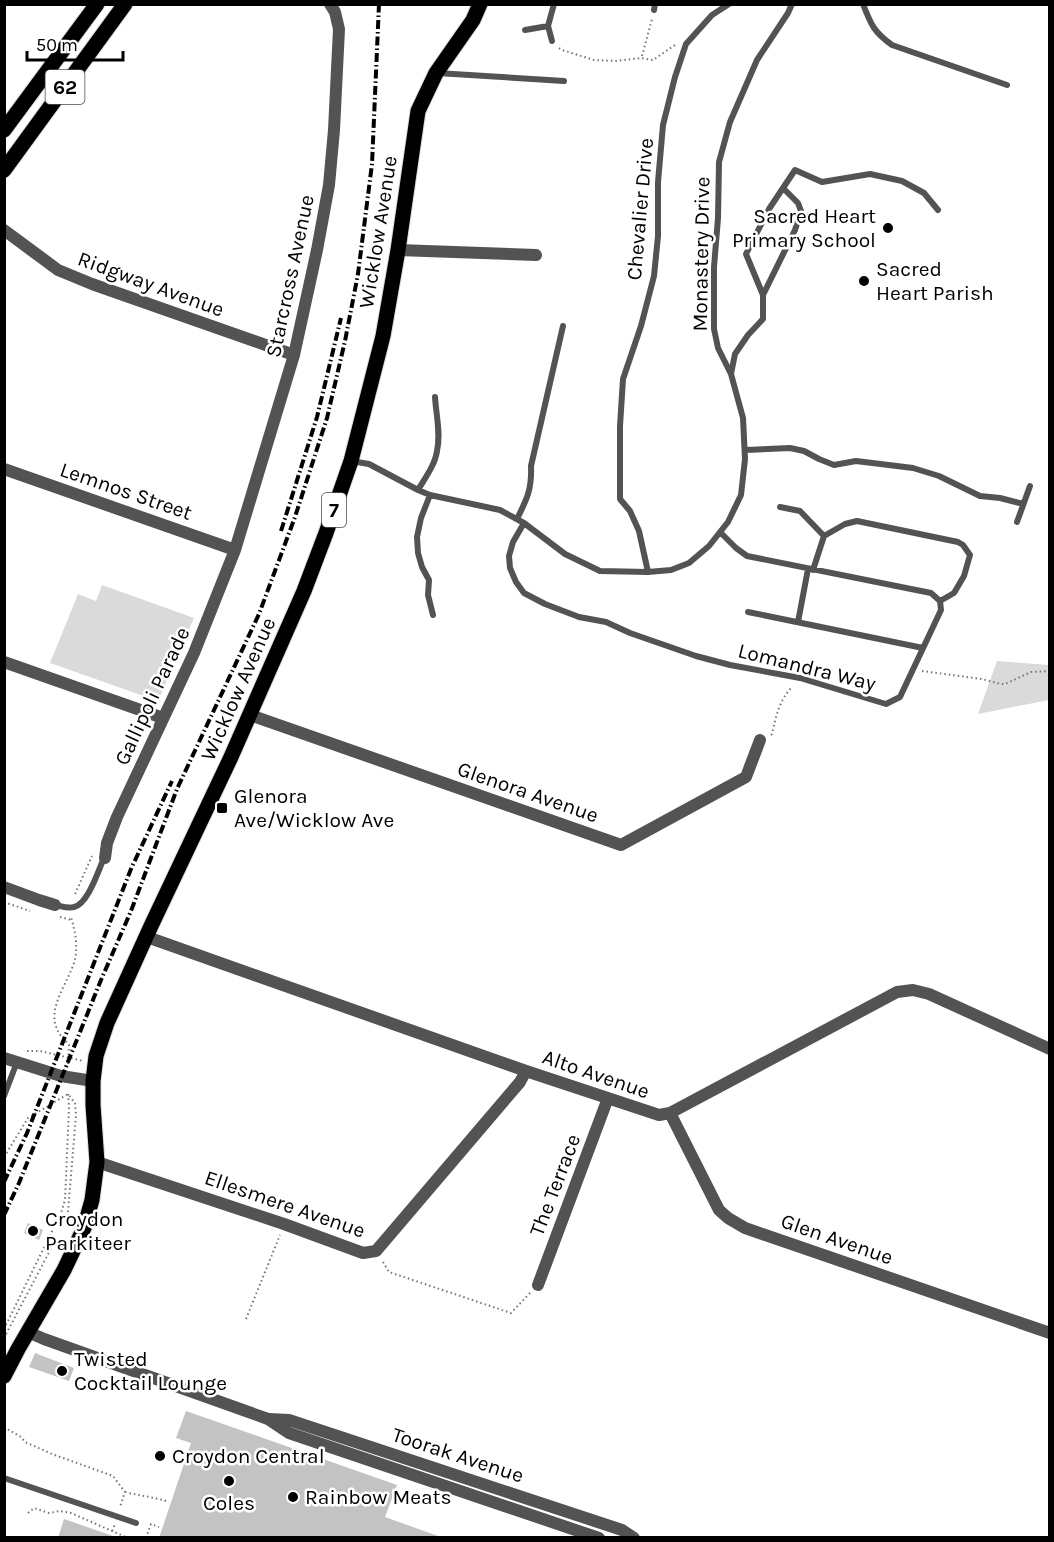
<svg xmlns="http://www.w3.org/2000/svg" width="1054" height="1542" font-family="Karla,sans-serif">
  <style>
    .green { fill: #dadada }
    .building { fill: #c3c3c3 }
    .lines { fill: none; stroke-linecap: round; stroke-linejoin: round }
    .primary-casing { stroke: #dbdbdb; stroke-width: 17 }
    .path { stroke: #757575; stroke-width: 2; stroke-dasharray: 1.5 3; stroke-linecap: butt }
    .service { stroke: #535353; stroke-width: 6 }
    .minor { stroke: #535353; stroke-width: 12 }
    .primary { stroke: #000; stroke-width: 15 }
    .rail { stroke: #000; stroke-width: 4; stroke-dasharray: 9 3 1.5 3; stroke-linecap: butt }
    .poi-dot { fill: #000; stroke: #fff; stroke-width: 2 }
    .labels { text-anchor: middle; stroke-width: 5; stroke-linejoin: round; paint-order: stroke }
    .shield { fill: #fff; stroke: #4c4c4c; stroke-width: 1.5 }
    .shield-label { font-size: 20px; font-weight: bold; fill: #000 }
    .street-label { font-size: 21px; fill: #000; stroke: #fff }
    .poi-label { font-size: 21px; fill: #000; stroke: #fff; text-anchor: start }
  </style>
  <rect width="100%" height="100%" fill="#fff"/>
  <path class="green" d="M102,585L194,618L158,701L50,663L78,594L96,601Z
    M997,661L1049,665V700L978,714Z"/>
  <path class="building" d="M28,1223L43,1230L39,1240L24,1233Z
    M35,1353L74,1368L69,1381L29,1367Z
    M186,1411L397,1485L385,1517L438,1536L437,1538H159L191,1443L176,1438Z
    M64,1519L113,1536L112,1538H58Z"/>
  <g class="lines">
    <defs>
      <path id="primary" d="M4,130L97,4
        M4,170L125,4
        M4,1376L18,1349L64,1270L84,1228L92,1200L97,1162L93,1105V1081L96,1056L107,1023L151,926L231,757L304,591L326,533L351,461L383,336L398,250L418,111L436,73L473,20L480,4"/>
    </defs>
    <use href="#primary" class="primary-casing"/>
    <path class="path" d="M559,48L562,50L594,60L616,61L641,58L653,60L675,45
      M642,56L652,19
      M922,671L982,679L1001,684H1005L1031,672L1050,671
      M771,735L772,734C776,716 779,701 792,687
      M75,894L92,856
      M4,902L30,911
      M60,917L72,920
      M27,1051H40L83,1061
      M68,1064L69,1045C64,1039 58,1034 56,1026C48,1006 71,978 75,959C78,945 75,931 71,917
      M4,1157L28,1118L68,1094
      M68,1212L76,1115L75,1103L68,1094
      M383,1262L389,1272L511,1313L530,1293
      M246,1319L280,1235
      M4,1329L61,1213L65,1200L69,1108L68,1091
      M4,1338L55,1241
      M4,1427L21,1437L25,1442L52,1454L113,1476L125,1492L120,1507
      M125,1492C140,1496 155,1497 169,1502
      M28,1513L34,1508L49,1513L60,1511L71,1513L128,1538
      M112,1531L115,1524
      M146,1538L151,1524L159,1527"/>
    <path class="service" d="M863,4C871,25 874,32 892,45L1007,85
      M654,10L655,4
      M525,30L548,26
      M552,41L548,26L554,4
      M437,73L564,81
      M763,295L746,254L769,209L795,170L822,182L870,174L902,181L924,193L938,210
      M731,374L735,354L748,335L763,319V295L795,230L801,211L798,203L783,188
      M745,450L790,448L804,451L819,459L834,465L856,461L913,468L939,476L980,496L1000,498L1023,504
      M351,461L369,464L418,490L430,495L500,510L524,523L565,554L600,571L648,572L671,570L689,563L709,546L728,522L741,495L745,459L743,418L731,374L718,348L714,329V267L718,218L719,162L730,122L757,60L788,13L792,4
      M418,490C425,478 435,465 437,451C441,434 436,414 435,397
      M430,495L421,518L417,537L418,553L422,567L429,580L428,595L433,615
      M780,507L800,511L824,536
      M517,519C527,499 532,489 531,466L563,326
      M1017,522L1030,486
      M524,523L513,542L509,556L510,568L516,582L524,593L545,604L579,617L606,622L630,633L696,656L730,665L800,678L886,704L900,697L941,610L940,601L931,593L747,556L736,548L720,532
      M813,570L824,536L845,524L857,521L958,542L963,545L970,555L964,576L954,593L940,601
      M648,572L639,531L630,511L620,499V426L623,379L641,326L654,276L658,236V182L663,125L675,77L686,44L712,15L729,4
      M748,612L923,648
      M798,622L808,569
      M55,905C61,906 68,909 74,907C88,904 98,871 104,858
      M4,1096L17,1062
      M4,1478L136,1523"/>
    <path class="minor" d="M4,230L58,270L92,284L294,355
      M398,250L536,255
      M4,469L235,550
      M4,662L163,718
      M250,715L621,845L746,777L760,740
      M105,858L107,843L117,817L194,653L235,550L294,355L317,250L329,185L334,130L339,29L335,12L330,4
      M4,887L39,900L55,905
      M147,937L526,1071L659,1115L670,1113L897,992L913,990L929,994L1050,1049
      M4,1058L61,1076L93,1081
      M670,1113L719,1210L728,1218L745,1228L1050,1333
      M97,1162L284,1224L363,1253L376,1251L520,1082L526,1071
      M538,1285L608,1098
      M28,1332L44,1339L268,1419L289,1433L599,1538
      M269,1419L289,1420L622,1530L634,1538"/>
    <use href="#primary" class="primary"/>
    <path class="rail" d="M281,531L317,417L341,318
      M4,1182L27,1133L131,869L172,781
      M4,1215L19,1183L101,980L131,911L177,789L259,614L295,517L327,418L345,341L358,274L372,164L379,4"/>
  </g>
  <g class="poi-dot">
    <circle cx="888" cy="228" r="6"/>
    <circle cx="864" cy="281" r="6"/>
    <rect x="216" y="802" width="12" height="12" rx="3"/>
    <circle cx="33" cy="1231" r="6"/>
    <circle cx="62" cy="1371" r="6"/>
    <circle cx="160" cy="1456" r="6"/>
    <circle cx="229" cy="1481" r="6"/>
    <circle cx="293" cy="1497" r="6"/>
  </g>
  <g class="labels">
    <g class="shield">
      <rect x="45.5" y="70" width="39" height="34" rx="4.5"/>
      <rect x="322" y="493" width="24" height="34" rx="4.5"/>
    </g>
    <g class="shield-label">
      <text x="65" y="94">62</text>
      <text x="334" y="517">7</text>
    </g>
    <g class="street-label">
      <text transform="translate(640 209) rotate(-85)" y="7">Chevalier Drive</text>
      <text transform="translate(378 232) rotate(-81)" y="7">Wicklow Avenue</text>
      <text transform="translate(701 254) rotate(-89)" y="7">Monastery Drive</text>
      <text transform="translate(290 276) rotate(-78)" y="7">Starcross Avenue</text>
      <text transform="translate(151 284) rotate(20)" y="7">Ridgway Avenue</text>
      <text transform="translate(126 491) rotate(19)" y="7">Lemnos Street</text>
      <text transform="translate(807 667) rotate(14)" y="7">Lomandra Way</text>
      <text transform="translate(238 689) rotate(-66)" y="7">Wicklow Avenue</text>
      <text transform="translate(152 696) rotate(-65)" y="7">Gallipoli Parade</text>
      <text transform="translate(528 792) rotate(19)" y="7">Glenora Avenue</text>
      <text transform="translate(596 1074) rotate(19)" y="7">Alto Avenue</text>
      <text transform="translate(555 1185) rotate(-69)" y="7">The Terrace</text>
      <text transform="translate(285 1204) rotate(19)" y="7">Ellesmere Avenue</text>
      <text transform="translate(837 1239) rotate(19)" y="7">Glen Avenue</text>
      <text transform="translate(458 1455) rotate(18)" y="7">Toorak Avenue</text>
    </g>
    <g class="poi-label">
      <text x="876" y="223" text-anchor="end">Sacred Heart<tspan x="876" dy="24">Primary School</tspan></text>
      <text x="876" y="276">Sacred<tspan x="876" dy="24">Heart Parish</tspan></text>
      <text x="234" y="803">Glenora<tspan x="234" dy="24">Ave/Wicklow Ave</tspan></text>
      <text x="45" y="1226">Croydon<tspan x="45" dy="24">Parkiteer</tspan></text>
      <text x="74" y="1366">Twisted<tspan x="74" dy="24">Cocktail Lounge</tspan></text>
      <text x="172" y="1463">Croydon Central</text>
      <text x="305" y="1504">Rainbow Meats</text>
      <text x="229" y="1510" text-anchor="middle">Coles</text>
    </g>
  </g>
  <rect width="1054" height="1542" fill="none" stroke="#000000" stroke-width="12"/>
  <path d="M27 51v9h96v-9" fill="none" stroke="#000000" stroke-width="3"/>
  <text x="36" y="51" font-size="18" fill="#000000" stroke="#ffffff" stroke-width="4.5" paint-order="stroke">50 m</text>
</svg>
